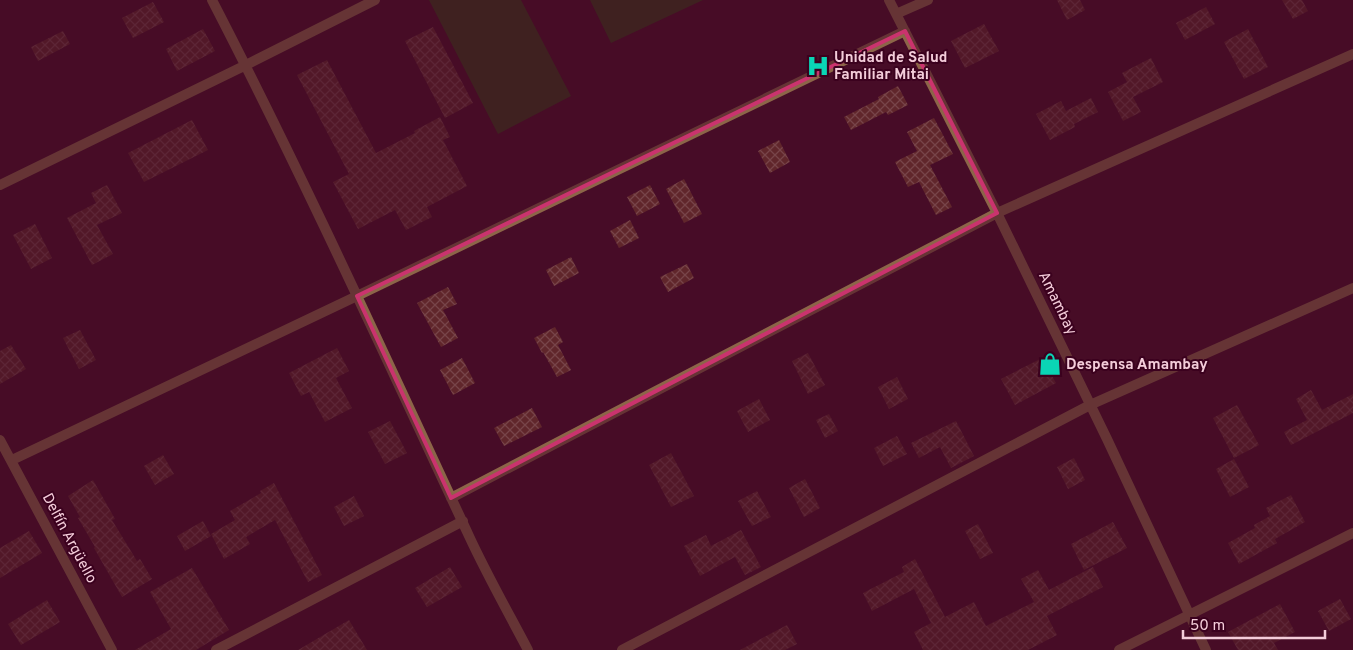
<svg xmlns="http://www.w3.org/2000/svg" width="1353" height="650" font-family="Overpass,sans-serif">
  <style>
    .pitch { fill: #363b1a }
    .building { fill: url(#building-cross-hatch) }
    .lines { fill: none; stroke-linecap: round; stroke-linejoin: round }
    .minor { stroke: #8c6548; stroke-width: 10 }
    .marked { fill: none; stroke: #ca336e; stroke-width: 4; stroke-linejoin: round }
    .labels { text-anchor: middle; stroke-width: 4; stroke-linejoin: round; paint-order: stroke }
    .poi-label { font-size: 15px; font-weight: bold; fill: #f4cdda; stroke: #3b011e; text-anchor: start }
    .street-label { font-size: 15px; fill: #f4cdda; stroke: #3b011e }
  </style>
  <defs>
    <pattern id="building-cross-hatch" width="8" height="8" patternUnits="userSpaceOnUse" patternTransform="scale(1.25)"><rect width="8" height="8" fill="#60262b"/><path d="M0 0l8 8M0 8l8-8" fill="none" stroke="#774449"/></pattern>
  </defs>
  <rect width="100%" height="100%" fill="#470c27"/>
  <path class="pitch" d="M429,0H521L571,96L498,134Z
    M590,0H703L611,43Z"/>
  <path class="building" d="M1057,0H1080L1085,10L1067,20Z
    M1282,0H1302L1308,11L1293,19Z
    M153,2L164,22L133,38L122,18Z
    M1206,7L1215,24L1185,40L1176,23Z
    M984,24L999,51L965,68L951,41Z
    M433,27L473,103L445,118L405,41Z
    M203,29L215,51L177,71L166,49Z
    M1248,29L1268,67L1244,79L1224,42Z
    M63,31L70,44L38,61L31,47Z
    M1151,58L1163,82L1133,97L1141,112L1123,121L1108,92L1127,82L1122,73Z
    M327,60L376,153L415,133L414,131L440,117L450,137L443,140L467,186L427,207L432,217L406,230L395,210L358,229L333,182L349,174L297,75Z
    M898,86L908,105L888,115L886,112L851,130L844,117L879,99L878,97Z
    M1091,98L1098,112L1074,124L1075,127L1050,140L1036,114L1061,101L1066,111Z
    M934,118L953,154L930,165L952,207L936,215L919,182L908,187L895,162L917,151L907,132Z
    M192,120L208,150L144,182L128,153Z
    M779,140L790,162L770,173L758,151Z
    M684,179L702,214L684,223L666,189Z
    M107,185L122,213L97,225L113,254L92,265L67,218L96,203L91,193Z
    M650,185L660,204L637,216L627,197Z
    M630,220L639,238L619,248L610,231Z
    M35,224L52,258L31,269L13,235Z
    M571,257L579,273L554,286L546,270Z
    M687,264L694,278L668,292L660,277Z
    M448,287L457,304L443,310L458,338L441,347L417,303Z
    M555,327L563,342L558,345L571,370L557,377L543,352L542,353L534,338Z
    M80,330L96,360L79,369L63,338Z
    M11,345L26,369L0,384V351Z
    M337,348L349,371L336,378L352,408L325,422L309,392L301,396L289,373Z
    M808,353L825,385L808,394L792,361Z
    M462,358L475,383L453,395L440,370Z
    M1042,358L1056,383L1015,405L1001,379Z
    M897,377L908,399L889,409L878,387Z
    M1311,390L1322,410L1353,394V413L1291,445L1284,432L1307,420L1296,399Z
    M759,399L770,420L748,432L737,411Z
    M1237,405L1259,445L1234,458L1213,418Z
    M532,408L542,427L504,446L494,428Z
    M829,414L838,431L825,438L816,420Z
    M390,421L407,453L385,464L368,432Z
    M956,421L974,456L951,468L940,447L919,458L911,443Z
    M897,436L907,454L883,466L874,448Z
    M671,453L694,496L671,507L649,465Z
    M163,455L174,474L155,485L144,466Z
    M1074,458L1085,480L1068,489L1057,467Z
    M1234,459L1249,487L1230,497L1216,469Z
    M805,479L820,508L804,517L789,488Z
    M93,480L115,519L112,520L137,561L140,559L152,579L122,597L94,548L95,547L78,518L80,517L68,496Z
    M274,483L322,575L308,582L275,520L246,537L250,544L224,559L211,534L235,520L230,511L261,493L260,491Z
    M757,491L771,517L752,526L738,501Z
    M1291,495L1305,522L1275,539L1277,543L1239,564L1228,543L1255,528L1254,525L1270,516L1266,508Z
    M354,496L364,516L344,526L334,507Z
    M203,521L211,536L185,551L177,536Z
    M1113,522L1127,548L1084,570L1071,544Z
    M978,524L993,553L980,559L965,531Z
    M741,530L761,567L745,575L735,557L700,576L684,546L706,535L711,546Z
    M29,531L42,553L0,578V548Z
    M915,559L945,617L974,602L986,626L1034,602L1021,579L1038,570L1049,590L1093,567L1103,587L1047,616L1057,635L1028,650H923L914,632L931,623L914,589L872,611L863,593L904,572L902,567Z
    M450,567L462,587L427,607L415,588Z
    M192,568L229,630L196,650H135L171,629L150,592Z
    M1340,599L1351,619L1329,631L1318,611Z
    M47,600L60,622L21,645L8,624Z
    M1280,604L1295,632L1274,643L1278,650H1238L1228,632Z
    M349,620L367,650H298Z
    M787,625L797,644L785,650H740Z"/>
  <g class="lines">
    <path class="minor" d="M212,0C303,176 385,356 469,536C487,575 508,612 528,650
      M889,0L997,213L1107,439L1206,650
      M896,14L928,0
      M0,185L246,65L375,0
      M0,440L112,650
      M12,460L357,296L905,31
      M451,498L997,213L1353,54
      M216,650L463,521
      M622,650L1090,405L1353,288
      M1119,650L1353,533"/>
  </g>
  <path d="M0 0H1353V650H0ZM905,31L997,213L451,498L357,296Z" fill="#470c27" fill-opacity=".55" fill-rule="evenodd"/>
  <path class="marked" d="M905,31L997,213L451,498L357,296Z"/>
  <defs>
    <symbol id="hospital-bare" viewBox="-9 -9 18 18"><path d="M-5-5h3v3.5h4V-5h3V5h-3V1.5h-4V5h-3Z" fill="#0ad5b5" stroke="#3b011e" stroke-width="2.5" paint-order="stroke"/></symbol>
    <symbol id="shop-bare" viewBox="-9 -9 18 18"><path d="M-5-2.5h2.3a2.7 3.5 0 0 1 5.4 0H5L5.5 6h-11ZM-1.5-2.5h3a1.5 2.3 0 0 0-3 0Z" fill="#0ad5b5" stroke="#3b011e" stroke-width="2.5" paint-order="stroke"/></symbol>
  </defs>
  <g fill-rule="evenodd">
    <use href="#hospital-bare" x="802" y="50" width="32" height="32"/>
    <use href="#shop-bare" x="1034" y="348" width="32" height="32"/>
  </g>
  <g class="labels">
    <g class="poi-label">
      <text x="834" y="62">Unidad de Salud<tspan x="834" dy="17">Familiar Mitai</tspan></text>
      <text x="1066" y="369">Despensa Amambay</text>
    </g>
    <g class="street-label">
      <text transform="translate(1058 303) rotate(64)" y="5">Amambay</text>
      <text transform="translate(70 538) rotate(62)" y="5">Delfín Argüello</text>
    </g>
  </g>
  <path d="M1183 630v8h142v-8" fill="none" stroke="#f4cdda" stroke-width="2.5"/>
  <text x="1190" y="630" font-size="15" fill="#f4cdda" stroke="#3b011e" stroke-width="4" paint-order="stroke">50 m</text>
</svg>
